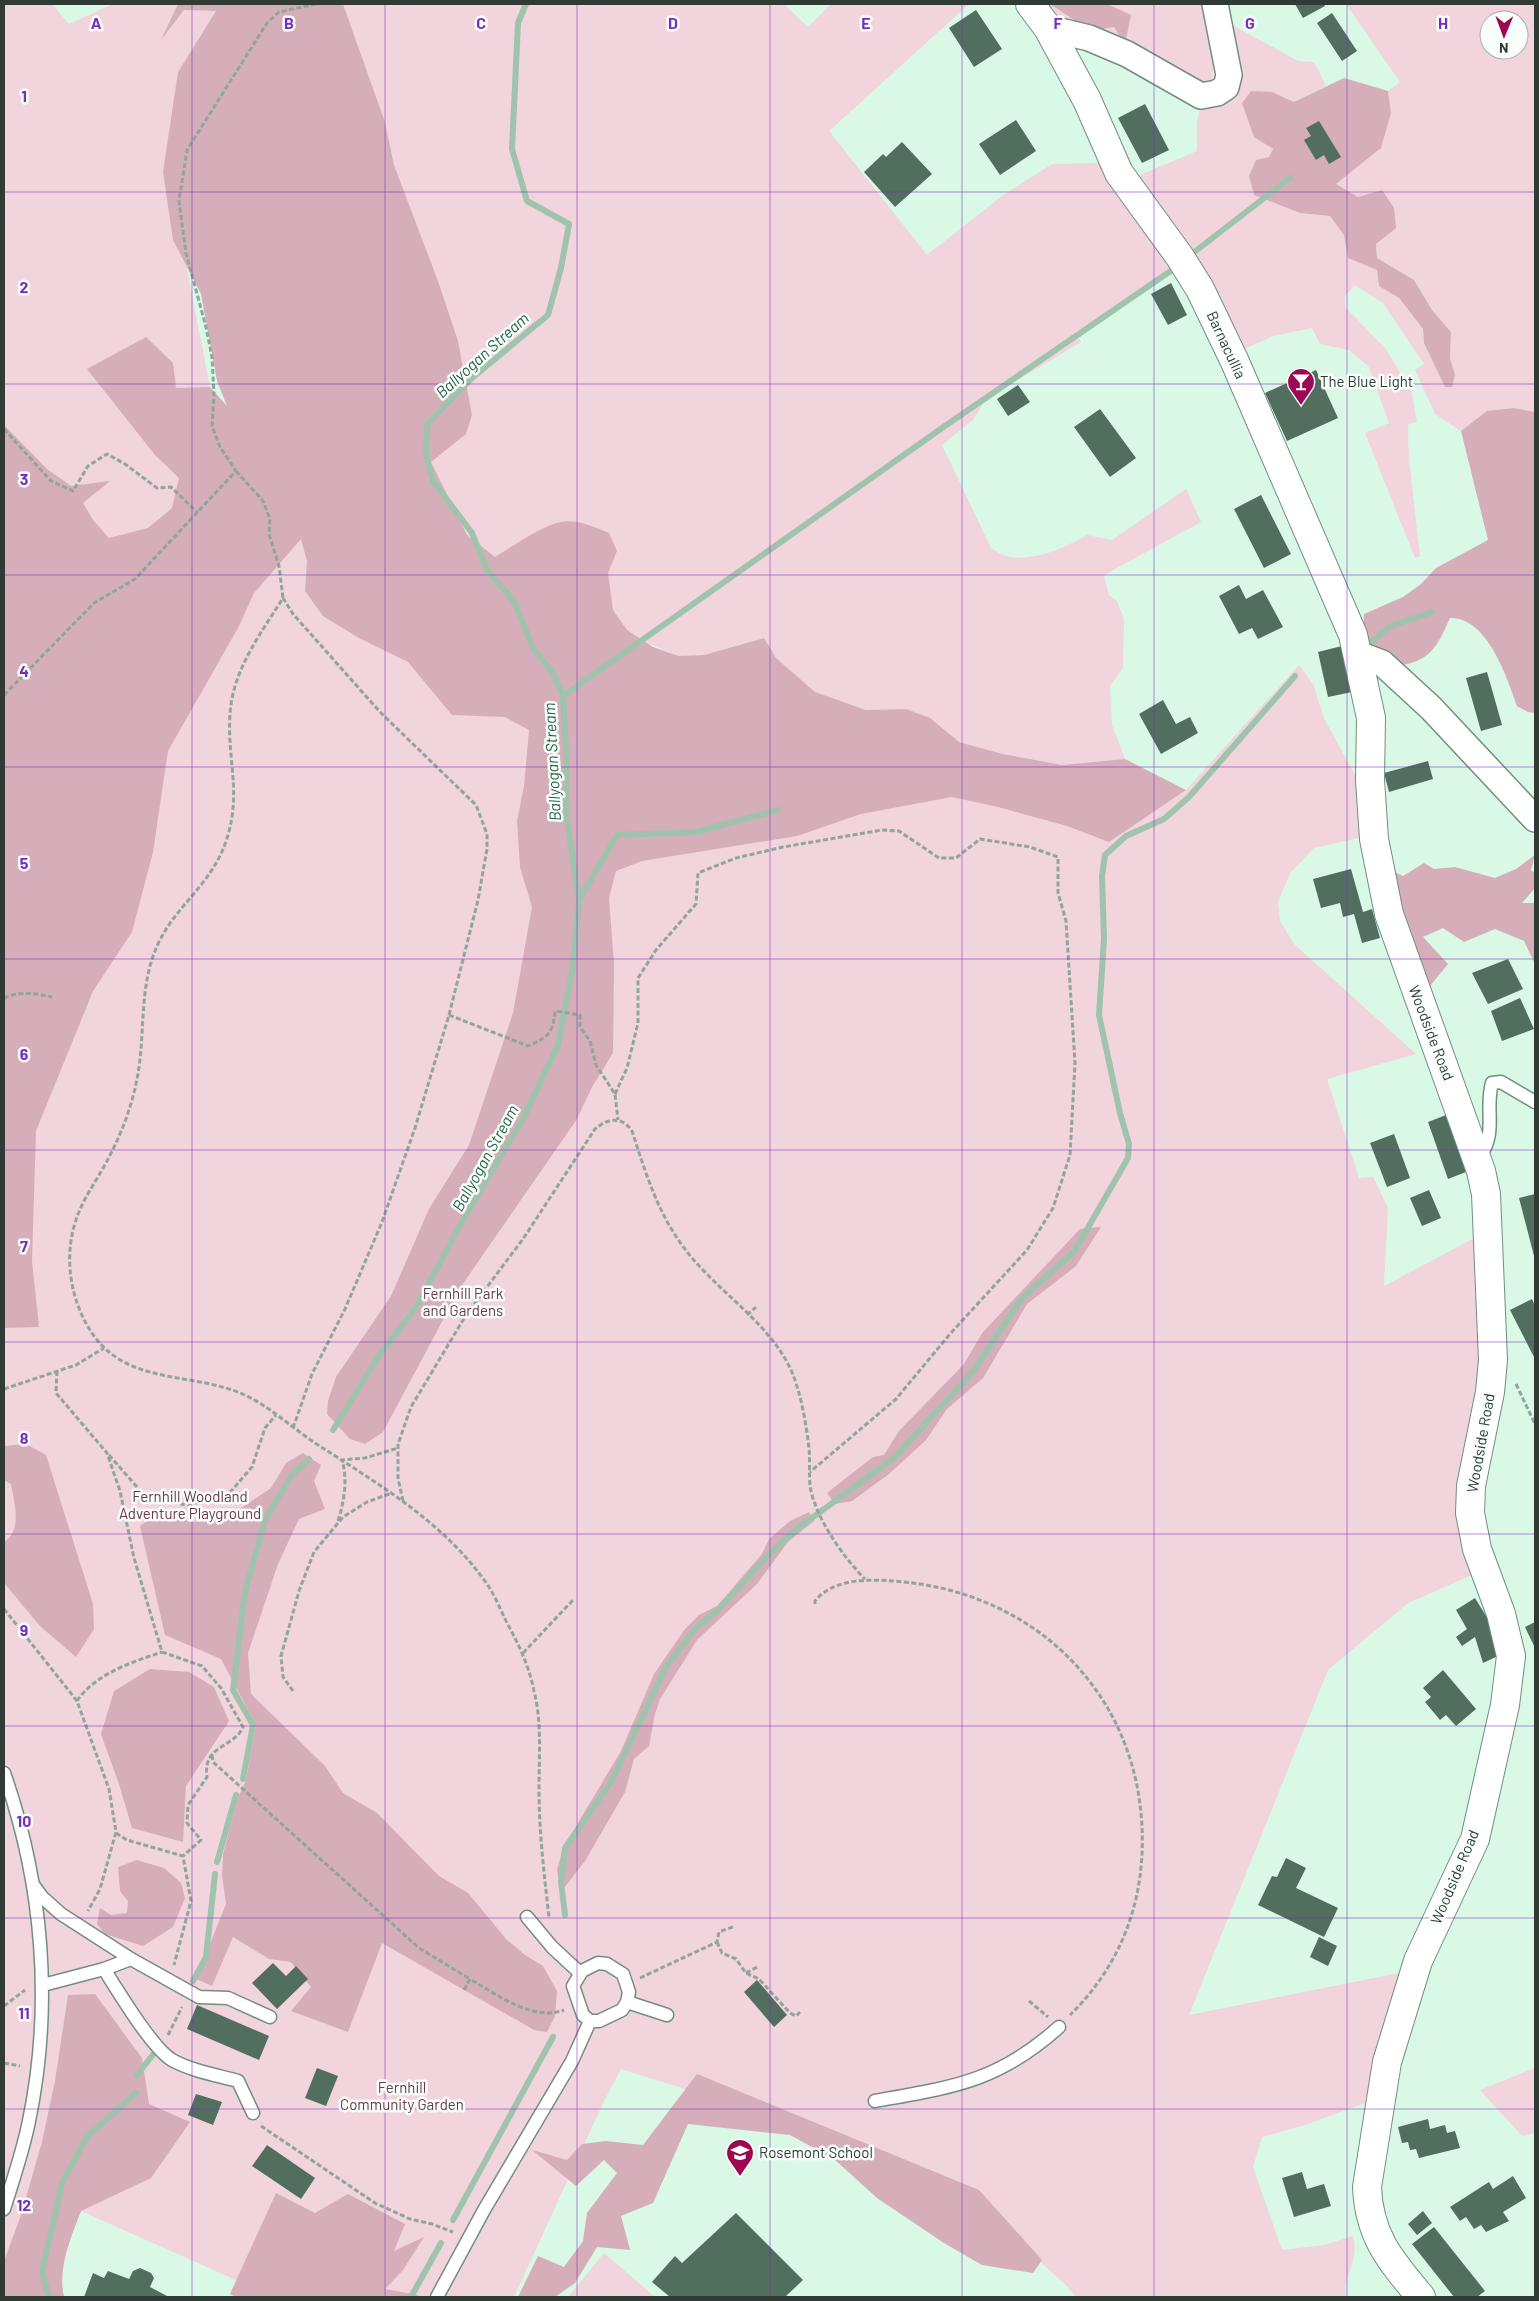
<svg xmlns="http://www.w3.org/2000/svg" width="1539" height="2301" font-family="Barlow,sans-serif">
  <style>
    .green { fill: #f1d4dc; fill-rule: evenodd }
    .forest { fill: #d5aeb9 }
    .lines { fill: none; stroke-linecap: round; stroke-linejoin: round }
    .stream { stroke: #a0c3ae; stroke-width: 6 }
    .building { fill: #526e5f }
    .service-casing { stroke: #728f7e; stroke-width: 15 }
    .minor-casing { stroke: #728f7e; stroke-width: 28 }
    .tertiary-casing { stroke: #728f7e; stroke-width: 30 }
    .path { stroke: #8fa698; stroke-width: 3; stroke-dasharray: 5 2.5; stroke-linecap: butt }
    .service { stroke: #fff; stroke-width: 12 }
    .minor { stroke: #fff; stroke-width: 25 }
    .tertiary { stroke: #fff; stroke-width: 28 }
    .grid { fill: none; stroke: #7b2cbf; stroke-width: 1; stroke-opacity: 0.55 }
    .labels { text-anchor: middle; stroke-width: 5; stroke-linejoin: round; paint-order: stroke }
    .street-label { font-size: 15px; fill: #2f3b34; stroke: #f8fefa }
    .poi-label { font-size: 15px; fill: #2f3b34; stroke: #f8fefa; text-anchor: start }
    .park-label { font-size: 15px; fill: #6c3849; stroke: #f8fefa }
    .water-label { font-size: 16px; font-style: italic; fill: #276245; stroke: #f8fefa }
    .grid-label { font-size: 16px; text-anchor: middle; font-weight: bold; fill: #7b2cbf; stroke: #f8fefa; stroke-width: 5; stroke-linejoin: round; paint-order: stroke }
  </style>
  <rect width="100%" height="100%" fill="#d9f8e6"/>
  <path class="green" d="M4,4H52L69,24L113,4H178L163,37L184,10L216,11L178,72L167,166L210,387L168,394L247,464L954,789L1116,837L1186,790L1299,665L1313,684L1324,718L1356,777L1363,837L1314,848L1290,873L1278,902L1280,921L1294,944L1416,1054L1327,1079L1359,1178L1373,1177L1388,1208L1384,1286L1480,1235L1485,1339L1472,1575L1408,1603L1328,1670L1189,2015L1409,1971L1368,2102L1305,2125L1262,2137L1253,2167L1282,2250L1324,2245L1353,2236C1360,2261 1343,2273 1346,2297H1076L1066,2285L979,2207L841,2148L685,2089L621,2069L604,2101L514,2297H274L81,2211C71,2237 57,2269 64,2297H4Z
    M343,4H784L808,27L831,4H969L829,131L927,255L1002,196L1052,164L1099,163L1175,268L1076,332L1081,342L986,399L973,420L942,445L991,548C996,551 1003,556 1009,557C1035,561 1065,548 1087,535L1112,540L1186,489L1201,522L1104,575L1109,595L1117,601L1124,619L1123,668L1110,686L1112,725L1125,759L1062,765L1003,754L959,742L930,719L906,709L866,710L815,692L776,658L763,638L704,655L679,656L488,579L431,462L472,415L458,341L394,165L385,122Z
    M1040,4H1208L1215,53L1212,79L1206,82L1185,78L1055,20Z
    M1346,4H1535V412L1514,408L1487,411L1461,431L1435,414L1415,370L1424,364L1383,303L1355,285L1345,296V307L1385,348L1411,390L1417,422L1408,424L1409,460L1420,556L1415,558L1365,433L1389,423L1369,367L1349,350L1320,344L1312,328L1273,336L1240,351L1133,178L1197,151V122L1201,105L1221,102L1240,90L1227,22L1298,61L1314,62L1326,86L1294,102L1272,92L1255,137L1273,149L1269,157L1256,161L1249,176L1254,195L1300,213L1330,216L1344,235L1348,257L1377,270L1379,286L1399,298L1423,330L1424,343L1433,361L1455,375L1450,358L1451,332L1432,310L1414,280L1377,258L1376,244L1358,197L1336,184L1381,148L1391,113L1388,91L1400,82ZM1489,20H1519V50H1489Z
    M1535,2068V2133L1522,2136L1480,2090Z
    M604,2253L655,2297H568Z"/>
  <path class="forest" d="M178,4H343L385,122L394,165L439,284L458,341L472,415L466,434L431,462L467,535L495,557C513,546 541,526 561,522C576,519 595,527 609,533L617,551L608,573L613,610L627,630L653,647L679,656L704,655L764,638L776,658L815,692L866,710L906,709L930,718L959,742L1003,754L1062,765L1125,759L1186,790L1109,842L1067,826L998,807L952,797L861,814L797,836L642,861L616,871L609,898L614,964L613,1053L592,1087L577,1119L460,1288L383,1432L365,1444L350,1439L327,1414L328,1401L336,1377L391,1296L429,1209L469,1145L513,1013L532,907L520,867L517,821L524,786L529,730L505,717L452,715L408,662L359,638L323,616L305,591L307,561L301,539L254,593L238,628L168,751L153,852L132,932L93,991L36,1131L32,1261L39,1327L4,1328V425L47,469L71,486L110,481L83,503L93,520L109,538L148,528L172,508L179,478L155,455L87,369L146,337L173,363L176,388L210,387L227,406L217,381L201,294L173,240L163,172L178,72L216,11L184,10L161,40Z
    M1050,4H1107L1131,15L1125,44L1114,27L1091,31Z
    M1344,78L1388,91L1391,113L1381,148L1336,184L1358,197L1382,190L1394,208L1396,228L1376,244L1377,258L1414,280L1432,310L1451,332L1450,358L1455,375L1452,387H1445L1424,343L1423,329L1399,298L1379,286L1377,270L1348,258L1344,235L1330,216L1300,213L1254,195L1249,176L1256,160L1269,157L1273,149L1254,137L1242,103L1251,91L1272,92L1294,102Z
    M1514,408L1535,412V713L1528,712L1517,706C1507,677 1487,617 1450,618C1437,647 1430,662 1396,666L1378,654L1363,636L1364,614L1403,597L1421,584L1436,568L1488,540L1461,431L1487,411Z
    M1535,855L1531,870L1535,873V888L1522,903H1535V964L1524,941L1495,929L1464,942L1443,928L1423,937L1448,964L1425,992L1402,927L1390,856L1395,872L1403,876L1424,863L1434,869L1455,867L1495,878L1516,869Z
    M1101,1227L1076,1266L1027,1304L983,1378L947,1409L926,1440L889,1474L852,1501L835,1504L827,1493L873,1457L884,1455L899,1431L964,1364L983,1332L1080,1229Z
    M26,1444L46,1455L93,1604L94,1629L76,1657L40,1626L4,1583V1542C23,1530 14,1503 11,1484L4,1480V1446Z
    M303,1453L321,1465L314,1481L325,1509L299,1519L278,1564L248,1653L251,1694L325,1766L343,1793L377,1813L439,1876L468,1893L506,1939L525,1955L543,1966L557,1991L555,2016L547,2032L534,2030L382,1943L348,2032L291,2011L311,1987L291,1962L269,1959L233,1937L212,1986L196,1979L226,1904L222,1876L223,1854L238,1798L246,1780L256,1725L221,1659L165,1635L140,1526L166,1508L189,1522L222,1521L271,1488L286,1463Z
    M809,1512L814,1521L788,1542L757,1584L697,1640L660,1699L655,1714L649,1746L634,1759L625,1792L585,1861L561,1892L557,1870L563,1848L621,1751L654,1674L685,1629L699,1615L717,1606L762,1554L769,1539L790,1521Z
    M150,1669L189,1672L214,1687L229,1721L186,1786L183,1842L132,1828L119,1784L101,1734L114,1691Z
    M137,1860L164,1868L181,1883L185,1898L173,1927L143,1946L105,1934L97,1924L100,1908L111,1915L127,1913L128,1901L120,1891L118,1867Z
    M95,1994L142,2058L149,2104L190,2122L151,2178L81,2211C71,2237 57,2269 64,2297H4V2261L21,2215L42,2142L55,2081L68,1995Z
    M697,2074L979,2190L1042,2260L1033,2273L982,2265L944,2243L877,2198L834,2159L790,2135L688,2124L653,2203L621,2216L630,2250L597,2247L575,2283L555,2297H518L538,2256L564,2267L583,2241L587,2213L617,2173L604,2160L576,2186L532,2150L567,2160L582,2144L606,2141L643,2145Z
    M276,2193L315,2213L348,2194L405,2224L394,2251L424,2237L403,2270L385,2289L418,2295L416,2297H236L230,2294Z"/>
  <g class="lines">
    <path class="stream" d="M1193,253L1290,178
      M1367,645L1391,626L1432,612
      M563,696L942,428L1175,268
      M579,900L617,835L696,832L778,810
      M333,1430L380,1354L415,1309L459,1227L524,1117L558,1045L573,966L579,900L566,813L567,769L563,696L553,673L533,648L514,601L487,570L472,533L433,481L426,455L427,424L472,378L548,315L561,268L569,224L527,201L512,149L518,23L526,4
      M243,1779L253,1725L233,1690L245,1592L265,1520L292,1475L309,1459
      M217,1862L236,1795
      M565,1915L561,1882L565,1848L611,1782L666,1667L695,1629L721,1607L759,1565L794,1531L894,1458L971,1374L1022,1298L1074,1252L1128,1158L1129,1144L1120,1113L1099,1015L1104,939L1102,876L1105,855L1126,836L1164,819L1189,797L1295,676
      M193,1981L206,1957L215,1874
      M137,2075L155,2052
      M453,2220L553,2037
      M49,2297L42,2272L62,2183L87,2137L136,2093
      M411,2297L441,2243"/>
  </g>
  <path class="building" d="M1295,4H1324L1325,6L1303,18Z
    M976,10L1002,49L974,67L949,28Z
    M1332,13L1357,51L1342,61L1317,23Z
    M1145,104L1169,150L1142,163L1118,118Z
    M1016,120L1036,151L1000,175L979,144Z
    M1319,121L1341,157L1329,164L1324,155L1316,160L1304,140L1311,136L1306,128Z
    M902,142L932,174L895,207L864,172L883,154L886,157Z
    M1171,283L1187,315L1168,325L1151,294Z
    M1316,370L1338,418L1287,441L1265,393Z
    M1018,385L1030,402L1008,416L997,399Z
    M1100,409L1136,458L1110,477L1074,427Z
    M1261,495L1291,554L1264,568L1234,509Z
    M1239,585L1246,599L1263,590L1283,627L1258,639L1252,628L1239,634L1219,596Z
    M1342,646L1352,692L1328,697L1318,652Z
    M1487,672L1502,725L1481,731L1466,678Z
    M1163,700L1176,724L1190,717L1198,733L1161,754L1139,714Z
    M1428,761L1433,779L1389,792L1384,773Z
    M1351,869L1363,912L1372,909L1380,938L1362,943L1354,914L1343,917L1340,903L1321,908L1313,879Z
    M1508,959L1523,989L1488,1004L1472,973Z
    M1520,998L1534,1029L1502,1041L1491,1011Z
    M1446,1115L1466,1172L1448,1179L1428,1122Z
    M1394,1134L1410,1178L1387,1187L1370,1143Z
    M1429,1190L1441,1218L1422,1226L1410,1198Z
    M1535,1194V1256H1534L1519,1198Z
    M1532,1299L1535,1306V1359L1510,1310Z
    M1475,1598L1494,1629L1490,1631L1498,1656L1483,1663L1475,1637L1462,1646L1456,1637L1467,1629L1456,1610Z
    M1535,1622V1648L1525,1627Z
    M1443,1670L1476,1709L1456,1726L1446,1715L1440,1720L1425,1702L1431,1697L1423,1688Z
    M1286,1858L1306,1868L1296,1888L1338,1908L1324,1937L1258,1905L1272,1876L1277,1877Z
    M1319,1937L1337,1946L1328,1966L1310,1957Z
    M273,1963L286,1976L296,1966L308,1979L277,2009L252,1983Z
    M757,1980L787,2015L774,2027L744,1992Z
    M197,2005L269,2036L259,2060L187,2029Z
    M317,2068L338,2076L326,2106L305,2098Z
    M196,2094L222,2102L213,2125L188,2115Z
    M1428,2119L1430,2129L1445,2125L1447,2133L1455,2131L1460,2148L1419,2158L1416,2149L1410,2150L1408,2142L1402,2143L1398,2127Z
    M267,2145L315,2178L301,2199L252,2166Z
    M1302,2172L1307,2189L1324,2184L1331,2206L1294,2217L1282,2178Z
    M1513,2176L1526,2198L1503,2212L1509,2221L1486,2232L1481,2225L1474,2229L1466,2217L1460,2221L1450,2207L1489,2182L1493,2189Z
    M1423,2211L1432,2223L1417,2235L1408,2224Z
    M736,2213L803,2280L785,2297H670L652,2282L675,2256L682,2263Z
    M1434,2227L1485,2291L1477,2297H1454L1412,2244Z
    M140,2268L151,2273L154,2278L150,2287L169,2297H84L93,2273L104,2278L108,2271L129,2279L133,2271Z"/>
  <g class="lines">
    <defs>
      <path id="service" d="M1477,1160C1499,1134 1484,1111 1492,1083L1501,1082L1535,1102
        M4,1773C43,1884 53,2005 29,2121C23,2151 13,2180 4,2209
        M34,1886L42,1897L61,1914L131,1959L199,1997L228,1998L270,2017
        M527,1917L552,1947L580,1973
        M598,1963L607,1964L623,1974L629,1992L627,2002L622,2010L599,2021H590L583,2015L573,1986L582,1971Z
        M104,1969C118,1991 152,2048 172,2060C192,2071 216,2075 238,2081L253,2113
        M43,1985L104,1969L131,1959
        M627,2002L667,2015
        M875,2101C953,2087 998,2082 1059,2027
        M437,2297L484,2210L572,2061L590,2021"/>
      <path id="minor" d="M1048,28L1089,38L1127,54L1201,96L1217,93L1226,87L1229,75L1215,4
        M1358,654L1382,663L1431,708L1535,819"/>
      <path id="tertiary" d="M1030,4L1048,28L1087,100L1119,173L1180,257L1200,289L1235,362L1353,635L1371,718L1370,780L1374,839L1389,914L1481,1171L1486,1194L1493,1360L1490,1392L1471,1486L1470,1513L1477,1549L1501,1614L1511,1656L1505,1705L1475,1839L1418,1961L1387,2062L1367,2187C1369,2237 1391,2261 1421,2297"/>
    </defs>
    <use href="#service" class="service-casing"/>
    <use href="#minor" class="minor-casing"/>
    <use href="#tertiary" class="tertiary-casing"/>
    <path class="path" d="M4,429L51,481L73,491L88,466L107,454L125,464L157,488L171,487L198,513
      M236,471L263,501L270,519L269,534L279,566L283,598
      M4,695L94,603L135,579L236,471L220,447L212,426L214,395L212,357L206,327L186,253L179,201L187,150L267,23L279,12L316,4
      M4,998C18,991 36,993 52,997
      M449,1015L528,1046C548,1037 553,1034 555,1011L580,1015V1027L590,1041L596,1065L615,1094L618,1120
      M615,1094L627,1068L638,1023V978L656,950L696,904L698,873L736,858L783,847L882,830L899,831L939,858H956L980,839L1030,847L1058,857V893L1066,921L1075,1063L1070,1155L1053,1208L1027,1250L950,1334L896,1399L810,1472
      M747,1315L756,1307
      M57,1371L56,1393L107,1453L120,1491L134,1558L162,1652L202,1666L221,1688L243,1727C234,1748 202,1745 207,1777L188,1805L187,1823L201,1840L183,1856
      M1516,1384L1535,1424
      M4,1389L76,1365L104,1348
      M293,1428L312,1374L345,1309L382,1222L415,1128L449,1015L478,900L487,849V834L476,805L380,712L293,614L283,598C261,633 232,671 230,715C227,758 241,790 228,835C214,884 177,903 158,944C138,987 146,1034 137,1079C131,1111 118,1142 102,1170C94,1184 85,1197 79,1212C62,1252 69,1301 94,1336C131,1387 198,1371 249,1397C272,1409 293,1428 315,1443C378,1484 446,1523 489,1587C496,1598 501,1611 507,1623C519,1645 529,1666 534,1691C542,1722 539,1755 539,1788C539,1831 544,1874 549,1917
      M109,1455L144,1495L186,1505L227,1496L252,1467L265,1428L276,1415
      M403,1501L398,1478V1444L411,1407L466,1315L523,1239L595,1129C608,1118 622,1116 632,1131C645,1171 657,1211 682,1245C714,1290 768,1320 791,1370C801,1393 806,1423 809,1448C810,1460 809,1473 810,1486C815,1517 843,1557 865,1579
      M338,1521C344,1502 348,1480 342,1460L365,1458L398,1448
      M815,1604V1601C833,1579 866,1579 892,1581C1040,1590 1149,1703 1142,1854C1139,1916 1115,1971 1070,2015
      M4,1609L77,1701L109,1789L116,1832L100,1889L88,1911
      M523,1653L574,1599
      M293,1691L283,1677L281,1656L299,1591L314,1552L343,1517L367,1502L392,1493
      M77,1701C95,1674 132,1662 162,1652
      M212,1755L213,1762L419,1948L470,1979
      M116,1833L127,1840L183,1856L191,1901L174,1965
      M717,1942L722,1953L736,1959L746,1973L759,1979L790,2013L796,2016L800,2012
      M746,1973L759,1966
      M640,1978L717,1942L719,1932L735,1926
      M464,1990L470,1979C496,1994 533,2022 564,2010
      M1029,2001L1048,2017
      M4,2006L25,1990
      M168,2035L182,2007
      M4,2063L20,2066
      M261,2126L375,2203L410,2219L432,2224L453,2232"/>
    <use href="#service" class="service"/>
    <use href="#minor" class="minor"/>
    <use href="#tertiary" class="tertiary"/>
  </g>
  <path class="grid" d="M192,4V2297M385,4V2297M577,4V2297M770,4V2297M962,4V2297M1154,4V2297M1347,4V2297M4,192H1535M4,384H1535M4,575H1535M4,767H1535M4,959H1535M4,1150H1535M4,1342H1535M4,1534H1535M4,1726H1535M4,1918H1535M4,2109H1535"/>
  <defs>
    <symbol id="bar-pin" viewBox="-11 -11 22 30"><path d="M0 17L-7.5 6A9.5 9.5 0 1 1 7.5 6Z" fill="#9d0752" stroke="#f8fefa"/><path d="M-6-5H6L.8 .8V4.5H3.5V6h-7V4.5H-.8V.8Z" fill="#fff"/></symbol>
    <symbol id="school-pin" viewBox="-11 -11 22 30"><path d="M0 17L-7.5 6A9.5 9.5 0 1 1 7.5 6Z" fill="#9d0752" stroke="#f8fefa"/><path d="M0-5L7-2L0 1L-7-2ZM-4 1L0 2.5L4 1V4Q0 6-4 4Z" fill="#fff"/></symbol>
  </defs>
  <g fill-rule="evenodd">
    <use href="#bar-pin" x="1285" y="366" width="32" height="43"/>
    <use href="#school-pin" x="724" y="2137" width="32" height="43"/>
  </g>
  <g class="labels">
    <g class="street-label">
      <text transform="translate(1226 345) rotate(65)" y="5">Barnacullia</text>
      <text transform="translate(1431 1033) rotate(69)" y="5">Woodside Road</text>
      <text transform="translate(1481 1443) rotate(-80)" y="5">Woodside Road</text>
      <text transform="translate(1455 1877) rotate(-67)" y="5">Woodside Road</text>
    </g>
    <g class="poi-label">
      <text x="1320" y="387">The Blue Light</text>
      <text x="759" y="2158">Rosemont School</text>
    </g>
    <g class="park-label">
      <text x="463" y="1299">Fernhill Park<tspan x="463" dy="17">and Gardens</tspan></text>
      <text x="190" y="1502">Fernhill Woodland<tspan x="190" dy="17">Adventure Playground</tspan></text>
      <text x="402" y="2093">Fernhill<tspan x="402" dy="17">Community Garden</tspan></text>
    </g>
    <g class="water-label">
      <text transform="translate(482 355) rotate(-42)" y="6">Ballyogan Stream</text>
      <text transform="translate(552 762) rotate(-93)" y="6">Ballyogan Stream</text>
      <text transform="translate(485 1158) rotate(-61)" y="6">Ballyogan Stream</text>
    </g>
  </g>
  <g class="grid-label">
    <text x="96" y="29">A</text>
    <text x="289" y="29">B</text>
    <text x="481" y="29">C</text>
    <text x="673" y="29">D</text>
    <text x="866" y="29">E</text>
    <text x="1058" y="29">F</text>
    <text x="1250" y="29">G</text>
    <text x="1443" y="29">H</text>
    <text x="24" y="102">1</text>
    <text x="24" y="293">2</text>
    <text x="24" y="485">3</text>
    <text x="24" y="677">4</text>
    <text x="24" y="869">5</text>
    <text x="24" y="1060">6</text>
    <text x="24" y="1252">7</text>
    <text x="24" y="1444">8</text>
    <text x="24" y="1636">9</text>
    <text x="24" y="1827">10</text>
    <text x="24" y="2019">11</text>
    <text x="24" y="2211">12</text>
  </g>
  <rect width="1539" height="2301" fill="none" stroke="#2f3b34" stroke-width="10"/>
  <g transform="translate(1504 35) rotate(181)"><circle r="24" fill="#f8fefa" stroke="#a8b0ab"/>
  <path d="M0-4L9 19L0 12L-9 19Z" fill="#9d0752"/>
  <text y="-8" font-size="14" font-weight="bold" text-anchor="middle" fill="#2f3b34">N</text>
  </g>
</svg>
